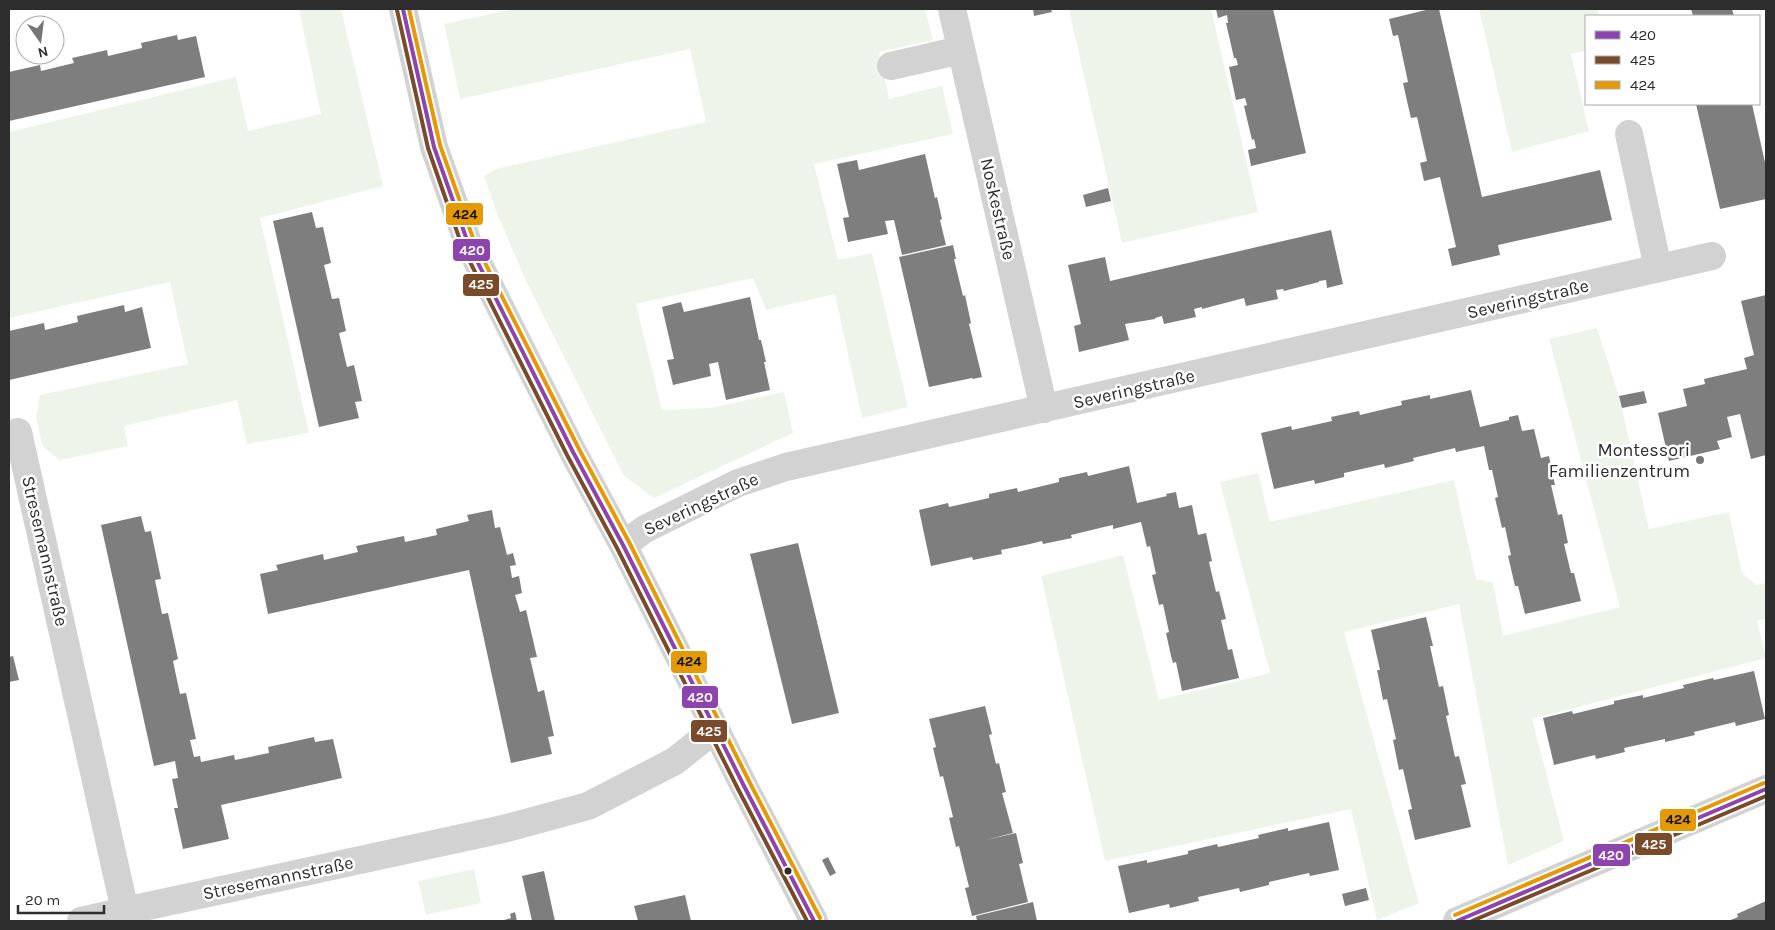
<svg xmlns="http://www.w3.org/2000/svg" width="1775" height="930" font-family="Karla,sans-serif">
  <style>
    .green { fill: #eef4ea }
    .building { fill: #7e7e7e }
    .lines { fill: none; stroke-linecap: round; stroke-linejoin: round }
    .minor { stroke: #d2d2d2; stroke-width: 28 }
    .bus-1-casing { stroke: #fff; stroke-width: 8 }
    .bus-2-casing { stroke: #fff; stroke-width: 8 }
    .bus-3-casing { stroke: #fff; stroke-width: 8 }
    .bus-1 { stroke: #8e44ad; stroke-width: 4 }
    .bus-2 { stroke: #7a4b2a; stroke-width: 4 }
    .bus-3 { stroke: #e39a04; stroke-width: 4 }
    .poi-dot { fill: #767676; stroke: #fff; stroke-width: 2 }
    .bus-dot { fill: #2d2d2d; stroke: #fff; stroke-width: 2 }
    .labels { text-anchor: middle; stroke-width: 5; stroke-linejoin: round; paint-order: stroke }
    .street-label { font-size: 18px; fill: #2d2d2d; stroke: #fff }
    .poi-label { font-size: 18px; fill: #2d2d2d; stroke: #fff; text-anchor: end }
    .line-badge { stroke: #fff; stroke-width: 2 }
    .badge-label { font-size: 14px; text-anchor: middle; font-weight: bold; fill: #fff }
    .pale-badge-label { font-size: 14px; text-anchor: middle; font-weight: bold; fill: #111 }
  </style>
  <rect width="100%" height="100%" fill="#fff"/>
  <path class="green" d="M299,9H341L383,186L260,218L309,433L247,444L237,400L124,426L128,446L60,460L43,447L36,418L40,395L188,364L170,282L9,318V132L236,77L248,131L321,114Z
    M514,9H925L933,40L879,52L889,99L942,86L953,134L814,164L838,260L872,253L908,407L862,418L835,294L766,310L753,278L636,304L662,410L710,408L784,392L793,433L654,498L624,476L526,281L496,211L484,176L496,169L706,122L690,49L460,99L444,24Z
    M1076,9H1211L1258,212L1122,243L1069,10Z
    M1479,9H1598L1599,16H1586V51L1571,54L1589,131L1512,152Z
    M1597,328L1619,396L1649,529L1729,512L1742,573L1756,585L1766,583V618L1757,621L1766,658L1532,719L1564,841L1508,865L1459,604L1344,632L1419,903L1377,920L1351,809L1105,861L1041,576L1123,555L1159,700L1270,673L1220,482L1258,473L1270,522L1454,480L1476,579L1493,583L1503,636L1620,607L1549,339Z
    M474,869L481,903L426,915L418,881Z"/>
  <path class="building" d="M1033,9H1051L1052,12L1034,16Z
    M1216,9H1273L1306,153L1251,166L1248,150L1256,148L1254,139L1252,140L1244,106L1247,105L1245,98L1236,100L1229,67L1238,65L1236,58H1234L1226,23H1228L1227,15L1218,18Z
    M1430,9H1439L1482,197L1600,170L1612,220L1498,245L1500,255L1452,266L1448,249L1456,247L1440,177L1424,181L1420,163L1427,161L1417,117L1411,118L1407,101L1403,83L1408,82L1398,35L1393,36L1389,19Z
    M1691,9H1732L1734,16H1693Z
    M177,35L178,40L196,36L205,77L9,121V72L40,65L41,71L74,63L72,58L107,50L108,56L142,48L141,43Z
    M1696,104H1752L1766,167V199L1720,209Z
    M925,154L935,198L937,197L942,219L940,220L946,245L902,255L894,220L885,221L888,234L848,242L843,218L849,217L837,164L857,160L859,170Z
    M1108,188L1111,201L1086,207L1083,195Z
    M312,212L316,228L323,227L331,263L324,265L332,299L339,298L346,331L339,333L347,367L354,365L362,401L355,402L359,418L319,427L273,221Z
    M1331,230L1343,284L1327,288L1326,280L1319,281V282L1284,291L1283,289L1276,290L1278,299L1246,306L1244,298L1202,309V307L1194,309L1196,317L1164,324L1162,316L1155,318V319L1125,324L1129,340L1079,352L1074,326L1081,324L1068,265L1105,257L1110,281Z
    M953,245L956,259H954L963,296L965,295L971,323L969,324L982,377L973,379L972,378L929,387L899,257Z
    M1766,295V455L1751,459L1740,414L1727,417L1732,437L1717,441L1720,449L1669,461L1658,413L1687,406L1683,389L1705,384L1704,379L1747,369L1744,358L1754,355L1741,301Z
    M750,297L759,340H761L766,362H764L770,390L726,400L718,362L709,364L711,376L673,385L667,360L674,359L662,307L681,302L684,312Z
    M124,305L125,312L142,307L151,348L9,380V331L44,323L45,330L78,322L77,316Z
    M1471,390L1480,427L1509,420V417L1518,415L1522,431L1534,429L1541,458L1549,456L1555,485H1551L1558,515L1562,514L1568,543L1564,544L1571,573H1574L1581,601L1525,614L1518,586H1515L1508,556L1511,555L1505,527L1502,528L1495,498L1498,497L1492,470H1489L1484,446L1456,452L1455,448L1413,458L1414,461L1385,468L1384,464L1344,473V477L1315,484L1314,480L1274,489L1261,433L1291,426L1292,430L1332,421L1331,417L1359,411L1360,415L1402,405L1401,401L1430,395V399Z
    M1644,391L1647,403L1622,408L1619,396Z
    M1129,466L1137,503L1167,496L1166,494L1176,492L1179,508L1192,505L1198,535L1206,533L1212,561L1209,562L1216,592L1219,591L1226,619L1221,620L1228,650L1232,649L1239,678L1182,691L1176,662L1173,663L1171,656L1166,633L1169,632L1163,604L1159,605L1152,575L1156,574L1150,546L1147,547L1141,522L1113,529V525L1104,527L1071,535L1072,538L1043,544L1042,541L1030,544L1001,550L1002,554L973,560L972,557L931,566L919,510L948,503L949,507L989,498V494L1017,488L1018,492L1059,482V478L1087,472L1088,476Z
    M492,510L495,528L500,527L507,555L513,553L516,565L510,566L512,578L519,576L522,593L515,595L520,612L526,610L537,657L530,658L538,692L544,690L554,736L548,737L552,754L511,763L469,570L268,614L260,574L278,570L276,565L323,554L324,560L358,552L356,546L404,536L405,542L437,535L436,529L469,521L467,515Z
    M141,516L145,532L151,531L161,579L155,580L162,614L168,613L178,659L173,661L180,694L186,693L196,739L190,740L194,757L200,756L201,762L234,755L235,760L269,753L268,747L314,737L315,742L333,739L342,778L221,805L229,839L183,849L174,808H178L172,779L178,778L175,761L154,766L101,525Z
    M798,543L839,713L792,724L750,554Z
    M1426,617L1433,646H1430L1439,687L1443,686L1449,715L1446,716L1455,757L1459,756L1466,784L1461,785L1471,827L1415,840L1408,810L1412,809L1403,769L1399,770L1393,740L1396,739L1387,699L1383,700L1377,670H1380L1371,630Z
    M13,656L19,680L9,682V657Z
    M1754,671L1765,719L1736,726L1735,722L1694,732L1695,735L1665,742V739L1624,748L1625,752L1596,759L1595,755L1554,765L1543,718L1572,711L1573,714L1614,704V701L1643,695V698L1684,688L1683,685L1713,678L1714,680Z
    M985,706L992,734L989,735L996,764L999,763L1006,792L1002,793L1013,833L986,840L1016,833L1023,863L1019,864L1028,902L972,916L965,888L969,887L959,846L956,847L949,818L953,817L943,776L940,777L933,748L936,747L929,719Z
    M1329,822L1339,870L1310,876L1309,873L1269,882V885L1240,892L1239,888L1198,897L1199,901L1170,908L1169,904L1129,913L1118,866L1147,860V863L1188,854V851L1217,844L1218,847L1259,838L1258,835L1288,828V831Z
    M828,857L836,873L830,876L822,860Z
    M544,871L555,921H532L522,876Z
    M1366,888L1369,900L1345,906L1342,894Z
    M685,895L691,921H638L634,906Z
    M1766,901V921H1728L1738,917L1737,914Z
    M1033,902L1037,921H977L976,916Z
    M515,912L517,921H501L511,918L510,914Z"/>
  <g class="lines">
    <path class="minor" d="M403,9L434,147L468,243L573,452L623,545L744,786L814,921
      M952,9L1044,409
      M891,66L961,50
      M1629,134L1658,268
      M18,432L125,911L503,829L588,806L675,761L715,729
      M623,545L645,529L738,483L786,467L1712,256
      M81,921L125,911
      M1457,921L1766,789"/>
    <defs>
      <path id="bus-1" d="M403,9L434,147L468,243L573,452L623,545L744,786L814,921
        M1457,921L1766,789"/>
      <path id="bus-2" d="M397,10L428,148L462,246L567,455L617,548L738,789L807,921
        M1472,921L1766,796"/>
      <path id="bus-3" d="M409,9L440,145L474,241L579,449L629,542L750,783L820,918
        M1455,915L1764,783"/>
    </defs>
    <use href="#bus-1" class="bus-1-casing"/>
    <use href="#bus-2" class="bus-2-casing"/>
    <use href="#bus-3" class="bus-3-casing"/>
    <use href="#bus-1" class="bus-1"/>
    <use href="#bus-2" class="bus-2"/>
    <use href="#bus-3" class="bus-3"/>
  </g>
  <circle class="poi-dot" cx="1700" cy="460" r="5"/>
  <circle class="bus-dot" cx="788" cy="871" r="4.5"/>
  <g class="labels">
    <g class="street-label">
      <text transform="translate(998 209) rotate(77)" y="6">Noskestraße</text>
      <text transform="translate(1528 299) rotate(-13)" y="6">Severingstraße</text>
      <text transform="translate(1134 389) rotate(-13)" y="6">Severingstraße</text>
      <text transform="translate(701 504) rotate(-25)" y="6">Severingstraße</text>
      <text transform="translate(45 551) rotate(77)" y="6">Stresemannstraße</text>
      <text transform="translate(278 878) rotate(-12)" y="6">Stresemannstraße</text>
    </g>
    <g class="poi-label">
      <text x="1690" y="456">Montessori<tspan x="1690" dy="21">Familienzentrum</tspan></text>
    </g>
  </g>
  <g class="line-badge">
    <rect x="445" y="202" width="39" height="24" rx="5" fill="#e39a04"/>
    <rect x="452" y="238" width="39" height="24" rx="5" fill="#8e44ad"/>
    <rect x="462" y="273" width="38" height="24" rx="5" fill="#7a4b2a"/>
    <rect x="670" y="650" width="38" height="24" rx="5" fill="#e39a04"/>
    <rect x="681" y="685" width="38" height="24" rx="5" fill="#8e44ad"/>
    <rect x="690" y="719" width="38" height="24" rx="5" fill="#7a4b2a"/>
    <rect x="1659" y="808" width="38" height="24" rx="5" fill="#e39a04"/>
    <rect x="1634" y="832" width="39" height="24" rx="5" fill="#7a4b2a"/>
    <rect x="1592" y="843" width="39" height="24" rx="5" fill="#8e44ad"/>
  </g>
  <g class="badge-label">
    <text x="472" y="255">420</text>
    <text x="481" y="289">425</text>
    <text x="700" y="702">420</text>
    <text x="709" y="736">425</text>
    <text x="1654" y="849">425</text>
    <text x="1611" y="860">420</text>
  </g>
  <g class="pale-badge-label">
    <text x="465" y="219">424</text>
    <text x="689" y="666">424</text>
    <text x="1678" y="824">424</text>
  </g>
  <rect width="1775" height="930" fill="none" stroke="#2d2d2d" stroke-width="20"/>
  <rect x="1585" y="15" width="175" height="90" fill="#ffffff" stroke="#ababab"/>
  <rect x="1595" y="31" width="25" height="8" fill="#8e44ad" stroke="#ababab"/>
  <text x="1630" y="40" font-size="15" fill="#2d2d2d">420</text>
  <rect x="1595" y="56" width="25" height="8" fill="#7a4b2a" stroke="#ababab"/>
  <text x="1630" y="65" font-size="15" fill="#2d2d2d">425</text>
  <rect x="1595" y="81" width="25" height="8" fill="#e39a04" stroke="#ababab"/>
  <text x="1630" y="90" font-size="15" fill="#2d2d2d">424</text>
  <g transform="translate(40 40) rotate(166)"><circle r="24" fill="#ffffff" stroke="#ababab"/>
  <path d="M0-4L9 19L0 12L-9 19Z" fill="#767676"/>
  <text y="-8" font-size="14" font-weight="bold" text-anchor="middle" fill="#2d2d2d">N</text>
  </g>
  <path d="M18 905v8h86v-8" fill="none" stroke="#2d2d2d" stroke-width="2.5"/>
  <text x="25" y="905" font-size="15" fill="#2d2d2d" stroke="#ffffff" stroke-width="4" paint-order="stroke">20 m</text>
</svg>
